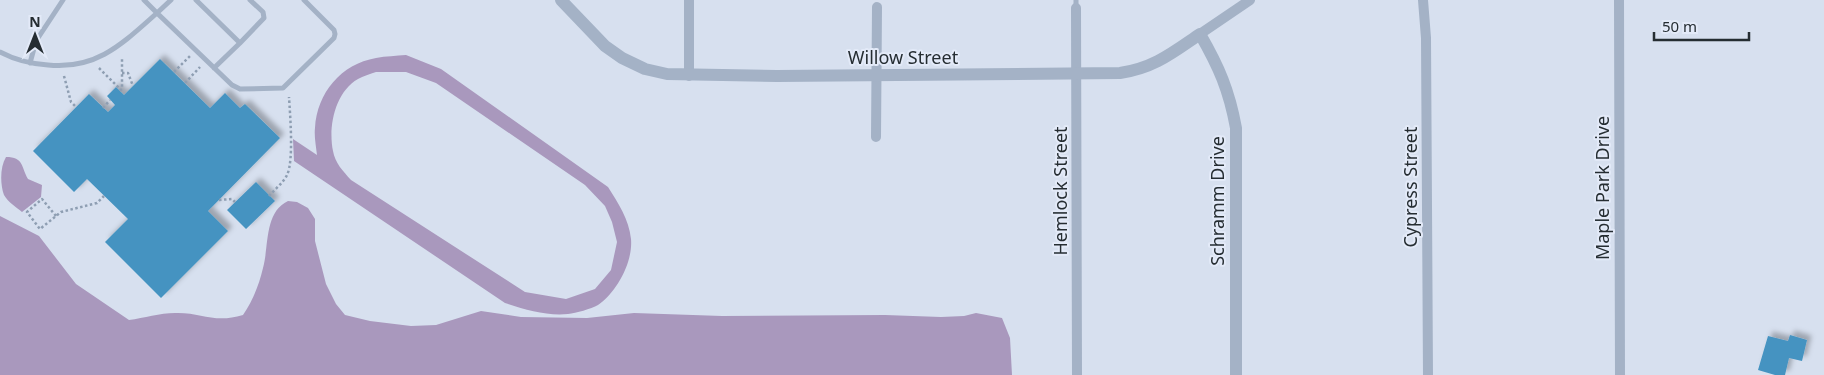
<svg xmlns="http://www.w3.org/2000/svg" width="1824" height="375" font-family="'Noto Sans',sans-serif">
  <style>
    .green { fill: #a998bd; fill-rule: evenodd }
    .building { fill: #4493c1; filter: url(#shadow) }
    .lines { fill: none; stroke-linecap: round; stroke-linejoin: round }
    .path { stroke: #8e9eb2; stroke-width: 2.5; stroke-dasharray: 2.5 2.5; stroke-linecap: butt }
    .service { stroke: #a4b2c6; stroke-width: 5 }
    .minor { stroke: #a4b2c6; stroke-width: 10 }
    .tertiary { stroke: #a4b2c6; stroke-width: 12 }
    .labels { text-anchor: middle; stroke-width: 4; stroke-linejoin: round; paint-order: stroke }
    .street-label { font-size: 18px; fill: #252d32; stroke: #e3eaf8 }
  </style>
  <defs>
    <filter id="shadow"><feDropShadow dx="4.5" dy="-4.5" stdDeviation="2.5" flood-color="#0004"/></filter>
  </defs>
  <rect width="100%" height="100%" fill="#d7e0ef"/>
  <path class="green" d="M406,55L441,69L608,187C618,203 629,219 631,239C633,262 617,292 598,305C591,309 576,313 568,314C547,316 525,310 505,303L294,161L293,139L317,155C316,146 314,136 315,128C317,93 341,64 376,58C386,56 396,56 406,55ZM376,72H406L436,83L585,185L605,206L612,222L617,242L611,270L595,289L566,299L525,292L351,180C343,171 335,163 333,151C328,127 335,92 358,79C363,76 370,74 376,72Z
    M6,157C24,157 21,167 28,179L42,185L41,197L22,212C16,207 8,202 4,195C0,184 0,167 6,157Z
    M288,201L297,202L308,208L315,219V241L326,284L336,304L345,315L370,321L411,326L436,325L481,311L521,317L587,318L634,313L722,316L885,315L941,317L964,316L976,313L1002,318L1010,338L1012,375H0V216L39,236L76,284L129,320C144,318 160,313 175,313C201,312 214,324 243,315C253,300 259,285 263,268C269,247 264,212 288,201Z"/>
  <path class="building" d="M160,59L210,108L225,93L240,108L245,104L280,138L208,211L228,231L161,298L105,242L128,219L87,179L74,192L33,151L89,94L108,112L115,105L107,96L116,87L124,95Z
    M256,182L275,201L246,229L227,210Z
    M1790,335L1807,340L1802,361L1789,358L1785,375H1775L1758,370L1768,336L1788,341Z"/>
  <g class="lines">
    <path class="path" d="M99,68L121,90
      M174,72L190,56
      M122,73H128L133,86
      M64,76L71,102L76,107
      M185,83L200,67
      M120,91L122,89V57
      M103,108L110,100
      M269,196C275,189 283,183 287,175C294,161 290,114 289,97
      M219,200L232,199L235,202
      M56,216L42,199L27,212L40,229L61,212L97,203L104,196"/>
    <path class="service" d="M171,0L157,13L232,85L240,89L283,88L334,38L335,34L334,30L304,0
      M196,0L240,43L214,68
      M1076,0V8
      M240,43L264,18L263,12L250,0
      M0,52C15,60 31,64 48,65C97,70 123,43 157,13L144,0
      M30,63L36,41L63,0"/>
    <path class="minor" d="M1423,0L1426,38L1428,375
      M1619,0L1620,375
      M1076,8L1077,375
      M1200,34L1250,0
      M689,76V0
      M876,137L877,7"/>
    <path class="tertiary" d="M561,0L605,46L622,58L645,69L667,74L777,76L1120,73C1154,68 1172,53 1200,34C1219,67 1229,90 1236,128V375"/>
  </g>
  <g class="labels">
    <g class="street-label">
      <text x="903" y="64">Willow Street</text>
      <text transform="translate(1411 187) rotate(-90)" y="6">Cypress Street</text>
      <text transform="translate(1603 188) rotate(-90)" y="6">Maple Park Drive</text>
      <text transform="translate(1061 191) rotate(-90)" y="6">Hemlock Street</text>
      <text transform="translate(1218 201) rotate(-90)" y="6">Schramm Drive</text>
    </g>
  </g>
  <g transform="translate(35 35)" stroke="#e3eaf8" stroke-width="4" paint-order="stroke">
  <path d="M0-4L9 19L0 12L-9 19Z" fill="#252d32"/>
  <text y="-8" font-size="14" font-weight="bold" text-anchor="middle" fill="#252d32">N</text>
  </g>
  <path d="M1654 32v8h95v-8" fill="none" stroke="#252d32" stroke-width="2.5"/>
  <text x="1662" y="32" font-size="15" fill="#252d32" stroke="#e3eaf8" stroke-width="4" paint-order="stroke">50 m</text>
</svg>
